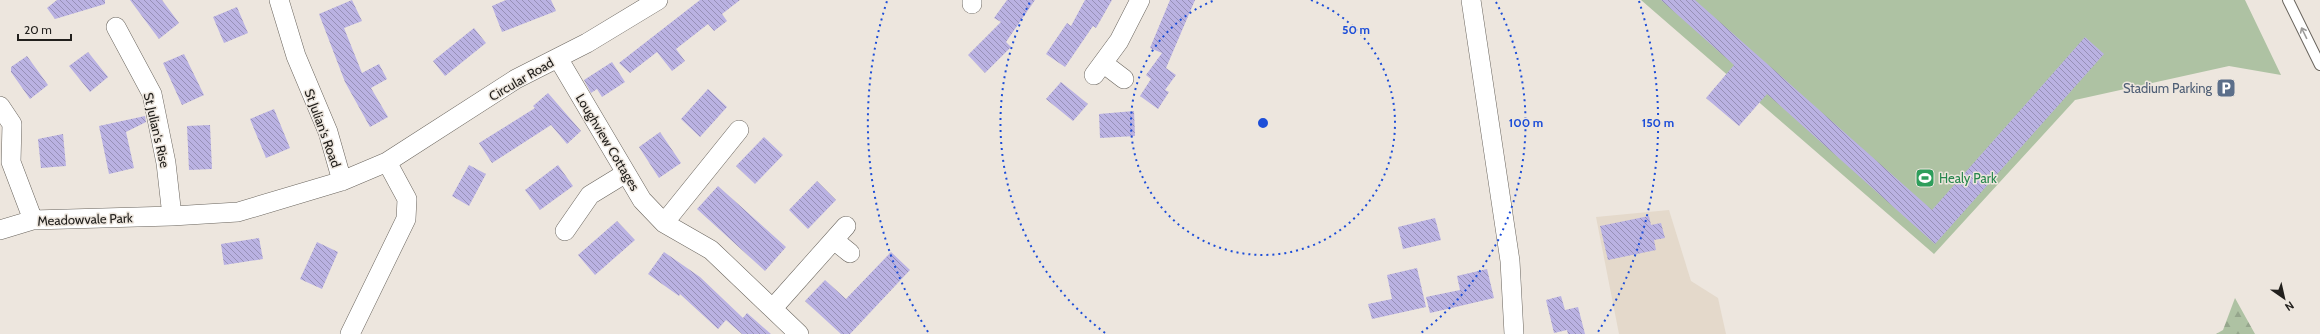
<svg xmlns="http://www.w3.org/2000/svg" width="2320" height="334" font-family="Cabin,sans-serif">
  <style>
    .built { fill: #e4d9cb }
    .forest { fill: url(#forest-firs) }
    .garden { fill: #aec2a3 }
    .building { fill: url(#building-back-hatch) }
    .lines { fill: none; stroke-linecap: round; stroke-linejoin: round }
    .service-casing { stroke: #69645d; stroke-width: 12 }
    .minor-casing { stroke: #69645d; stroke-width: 20 }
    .service { stroke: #fff; stroke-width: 10 }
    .minor { stroke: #fff; stroke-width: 19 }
    .oneway { stroke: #9c9b99 }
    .ring { fill: none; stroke: #1d4ed8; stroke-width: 2; stroke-dasharray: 2 4 }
    .labels { text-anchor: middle; stroke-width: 3; stroke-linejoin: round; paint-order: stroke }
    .street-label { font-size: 13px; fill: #22201d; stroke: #ede6de }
    .service-label { font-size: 13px; fill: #4e5e75; stroke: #ede6de; text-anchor: end }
    .leisure-label { font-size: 13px; fill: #27864d; stroke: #ede6de; text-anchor: start }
    .centre { fill: #1d4ed8; stroke: #ede6de; stroke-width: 2 }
    .ring-label { font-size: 12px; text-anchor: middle; font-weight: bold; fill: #1d4ed8; stroke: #ede6de; stroke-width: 3; stroke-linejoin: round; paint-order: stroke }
  </style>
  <defs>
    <pattern id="forest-firs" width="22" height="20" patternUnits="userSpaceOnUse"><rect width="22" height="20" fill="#aec2a3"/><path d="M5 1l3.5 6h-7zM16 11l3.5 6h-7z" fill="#95a68c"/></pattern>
    <pattern id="building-back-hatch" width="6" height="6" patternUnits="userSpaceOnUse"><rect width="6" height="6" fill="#bab2e2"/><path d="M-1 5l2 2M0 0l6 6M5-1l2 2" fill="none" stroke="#9790b7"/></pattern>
  </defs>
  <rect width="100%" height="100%" fill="#ede6de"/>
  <path class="built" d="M1669,210L1691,281L1718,298L1726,334H1619L1596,217Z"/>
  <path class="forest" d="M2235,298L2255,334H2216L2223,330Z"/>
  <path class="garden" d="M1641,0H2245L2281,75L2229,66L2075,100L1934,254Z"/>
  <path class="building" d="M57,0H105V4L55,19L47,8Z
    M130,0H162L179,23L159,39Z
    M352,0L362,21L344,28L362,73L379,64L387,79L371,88L388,117L370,127L345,82L319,14Z
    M506,0H551L556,11L502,32L492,6Z
    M700,0H740L722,14L727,21L714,31L708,24L676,49L685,61L672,71L657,52L630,73L619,63Z
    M1007,0H1035L1006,42L1011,47L985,73L968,55L1001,22L994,18Z
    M1085,0H1112L1096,28L1093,26L1065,67L1046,54L1067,23L1071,26Z
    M1170,0H1195L1166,68L1176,75L1165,90L1169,92L1158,109L1140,96L1151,79L1146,75L1162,53L1150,48Z
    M1661,0H1695L1932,210L2085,37L2104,54L1935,244L1767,94L1739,126L1706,98L1734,65Z
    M237,7L248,33L224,43L213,17Z
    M474,28L486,43L445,76L433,61Z
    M88,52L108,77L90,92L69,66Z
    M184,54L204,95L182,105L163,63Z
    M27,56L48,85L30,99L11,72V67Z
    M612,62L625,82L602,97L597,89L591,93L584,80Z
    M1061,82L1088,104L1073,121L1046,99Z
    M708,89L727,107L700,137L681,119Z
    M548,93L581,131L567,144L551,125L492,163L479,143L535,108L533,106Z
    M274,109L290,148L266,158L250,119Z
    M1134,111L1135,136L1100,138L1099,114Z
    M145,116L146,122L126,132L134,168L109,174L99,126Z
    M210,125L212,169L189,170L187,126Z
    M660,132L681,163L659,178L639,147Z
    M63,134L66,166L41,168L38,139Z
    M764,137L783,155L755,184L736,166Z
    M469,165L486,174L469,206L452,196Z
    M558,165L573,186L540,210L525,190Z
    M817,181L836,200L808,229L789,210Z
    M718,186L786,247L765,271L697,209Z
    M1649,216L1651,225L1661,223L1665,238L1654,240L1656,250L1608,260L1600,226Z
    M1435,218L1441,240L1403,249L1398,227Z
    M617,221L635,240L595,275L578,255Z
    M259,238L263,259L224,265L221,244Z
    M317,242L338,252L322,289L300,279Z
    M664,252L700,277L743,318L747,313L771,334H742L726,320L718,329L680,294L679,296L648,274Z
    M891,252L910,270L850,334H841L805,301L825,280L846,299Z
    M1417,268L1426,307L1372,319L1368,304L1392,299L1387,275Z
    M1487,269L1494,298L1430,313L1426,297L1460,290L1457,276Z
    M1561,296L1565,310L1578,307L1585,334H1568L1567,330L1554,333L1546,300Z"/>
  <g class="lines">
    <defs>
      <path id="service" d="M2288,0L2320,65"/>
      <path id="minor" d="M279,0L296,56L328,132L342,181
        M1471,0L1510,261L1514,334
        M972,4V0
        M116,27L152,94L166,163L172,216
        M558,58L642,200L664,223L711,250L799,334
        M1103,63L1124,79
        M1094,75L1119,41L1140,0
        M0,106L12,124L11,162L33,220
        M664,223L739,130
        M0,230L33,220L172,216L238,212L342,181L387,162L516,79L587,43L658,0
        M565,231L590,195L626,173
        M834,240L850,253
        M773,308L846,226
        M350,334L406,219L407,199L387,162"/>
    </defs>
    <use href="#service" class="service-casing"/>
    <use href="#minor" class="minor-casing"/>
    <use href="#service" class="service"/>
    <use href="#minor" class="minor"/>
  </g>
  <defs><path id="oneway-shaft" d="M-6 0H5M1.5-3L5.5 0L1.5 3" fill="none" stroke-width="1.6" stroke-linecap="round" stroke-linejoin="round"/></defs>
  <use class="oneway" href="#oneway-shaft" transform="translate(2304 33) rotate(-116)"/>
  <g class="ring">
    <path d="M1311 0A132 132 0 1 1 1215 0"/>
    <path d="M1105 333A263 263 0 0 1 1030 2M1496 2A263 263 0 0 1 1421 333"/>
    <path d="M928 332A395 395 0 0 1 887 1M1639 1A395 395 0 0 1 1598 332"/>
  </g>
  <defs>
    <symbol id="parking-square" viewBox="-11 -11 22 22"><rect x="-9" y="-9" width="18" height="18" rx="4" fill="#5c6f8a" stroke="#ede6de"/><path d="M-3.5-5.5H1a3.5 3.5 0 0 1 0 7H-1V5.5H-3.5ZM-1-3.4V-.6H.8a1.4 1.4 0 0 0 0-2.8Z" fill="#fff"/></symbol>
    <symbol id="stadium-square" viewBox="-11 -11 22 22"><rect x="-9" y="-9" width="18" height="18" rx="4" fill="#2e9e5b" stroke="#ede6de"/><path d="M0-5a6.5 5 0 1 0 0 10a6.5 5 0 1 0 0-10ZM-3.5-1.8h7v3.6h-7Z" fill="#fff"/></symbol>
  </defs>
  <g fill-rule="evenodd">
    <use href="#parking-square" x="2215" y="77" width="22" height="22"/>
    <use href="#stadium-square" x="1914" y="167" width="22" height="22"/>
  </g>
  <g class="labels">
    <g class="street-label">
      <text transform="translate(521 79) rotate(-30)" y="5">Circular Road</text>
      <text transform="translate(323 128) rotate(70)" y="5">St Julian's Road</text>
      <text transform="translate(157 130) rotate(77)" y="5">St Julian's Rise</text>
      <text transform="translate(608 142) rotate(59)" y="5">Loughview Cottages</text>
      <text transform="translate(85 219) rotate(-2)" y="5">Meadowvale Park</text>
    </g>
    <g class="service-label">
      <text x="2212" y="93">Stadium Parking</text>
    </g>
    <g class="leisure-label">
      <text x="1939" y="183">Healy Park</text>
    </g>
  </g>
  <circle cx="1263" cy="123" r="6" class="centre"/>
  <g class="ring-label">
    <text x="1356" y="34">50 m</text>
    <text x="1526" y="127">100 m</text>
    <text x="1658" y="127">150 m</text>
  </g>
  <g transform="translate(2284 298) rotate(146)" stroke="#ede6de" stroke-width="3" paint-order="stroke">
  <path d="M0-3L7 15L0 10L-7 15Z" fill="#22201d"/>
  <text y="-6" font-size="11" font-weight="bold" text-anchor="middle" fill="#22201d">N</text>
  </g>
  <path d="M18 34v6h53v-6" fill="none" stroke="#22201d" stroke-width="2"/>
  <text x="24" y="34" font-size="12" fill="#22201d" stroke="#ede6de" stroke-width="3" paint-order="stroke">20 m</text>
</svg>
